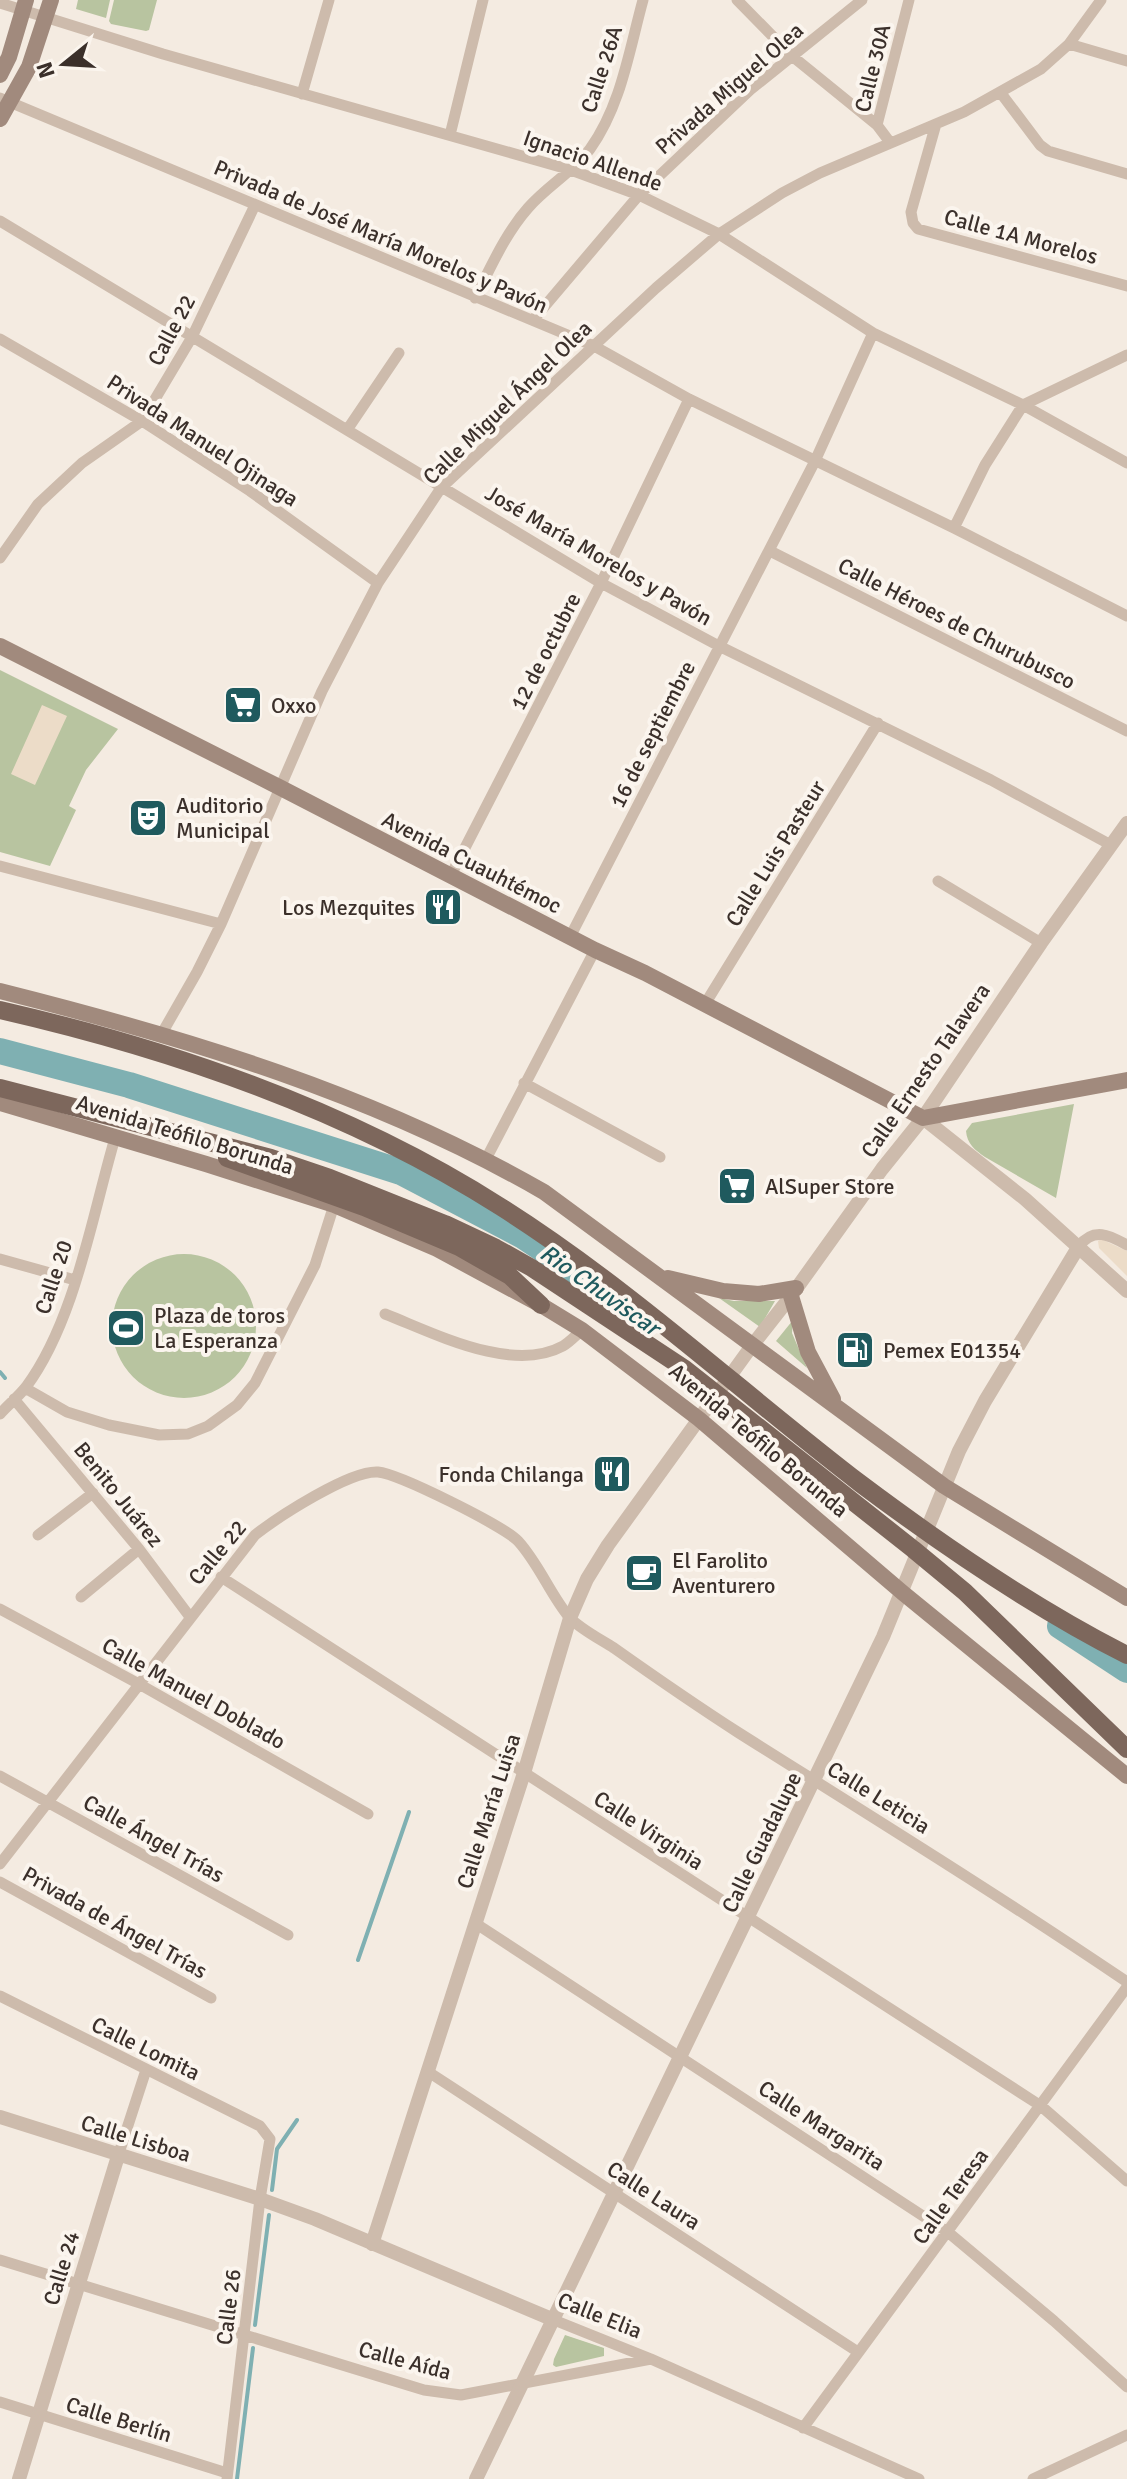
<svg xmlns="http://www.w3.org/2000/svg" width="1127" height="2479" font-family="Signika,sans-serif">
  <style>
    .green { fill: #b8c4a0 }
    .plaza { fill: #ecdcc8 }
    .lines { fill: none; stroke-linecap: round; stroke-linejoin: round }
    .stream { stroke: #7fb0b2; stroke-width: 4 }
    .river { stroke: #7fb0b2; stroke-width: 26 }
    .minor { stroke: #cdbbac; stroke-width: 11 }
    .tertiary { stroke: #cdbbac; stroke-width: 14 }
    .secondary { stroke: #a18a7d; stroke-width: 16 }
    .primary { stroke: #7d675c; stroke-width: 18 }
    .labels { text-anchor: middle; stroke-width: 8; stroke-linejoin: round; paint-order: stroke }
    .street-label { font-size: 22px; fill: #3b302b; stroke: #fbf5ee }
    .poi-label { font-size: 22px; fill: #3b302b; stroke: #fbf5ee; text-anchor: start }
    .water-label { font-size: 24px; font-style: italic; fill: #1f5a5e; stroke: #fbf5ee }
  </style>
  <rect width="100%" height="100%" fill="#f4ebe1"/>
  <path class="green" d="M78,0H110L106,18L76,9Z
    M114,0H157L149,30L146,31L111,24L109,21Z
    M0,670L118,729L86,770L69,806L76,810L50,866L0,852Z
    M1074,1104L1056,1198L985,1157C975,1150 967,1144 966,1131L972,1123Z
    M112 1326a72 72 0 1 1 144 0a72 72 0 1 1-144 0Z
    M719,1298L734,1301H775L760,1327Z
    M793,1320L792,1333L807,1368L776,1341Z
    M565,2335L604,2348V2356L556,2367L553,2365L554,2359Z"/>
  <path class="plaza" d="M42,705L67,716L35,785L11,774Z
    M1101,1239L1127,1251V1276L1099,1248L1098,1241Z"/>
  <g class="lines">
    <path class="stream" d="M0,1372L5,1378
      M358,1960L409,1812
      M272,2190L277,2149L297,2120
      M255,2325L269,2215
      M237,2479L253,2348"/>
    <path class="river" d="M0,1051L129,1085L401,1172L523,1236L634,1310
      M1060,1626L1127,1670"/>
    <path class="minor" d="M737,0L792,56L877,125
      M0,3L163,54L571,170L639,195L719,234L873,333L1023,405L1127,463
      M1069,44L1127,61
      M1000,92L1040,145L1048,151L1127,174
      M302,94L329,0
      M0,98L594,346L689,399L954,528L1127,616
      M936,124L911,212L913,223L918,229L1127,286
      M450,135L483,0
      M889,141L877,125L909,0
      M0,221L601,583L719,646L991,780L1111,845
      M475,298C491,267 505,234 528,208C547,186 573,172 590,149C621,106 629,51 643,0
      M533,320L639,195L750,90L862,0
      M0,339L142,421L250,491L378,583
      M347,430L399,353
      M954,528L985,465L1023,405L1127,355
      M770,551L1127,731
      M0,558L38,504L82,463L142,421L192,337L255,205
      M0,866L221,924
      M451,875L601,583L689,399
      M938,881L1041,943
      M570,937L815,461L873,333
      M705,1004L878,723
      M161,1035L197,972L221,924L322,691L378,583L441,488L656,288L719,234L782,193L820,173L964,112L1041,69L1069,44L1101,0
      M524,1083L660,1157
      M486,1159L595,950
      M1079,1246C1094,1227 1109,1235 1127,1245
      M0,1259L75,1280
      M385,1314C434,1333 512,1374 563,1346C570,1342 576,1335 582,1330
      M25,1388L67,1412L109,1425L159,1435L188,1434L208,1426L237,1405L255,1383L315,1265L334,1205
      M14,1399L139,1549L190,1617
      M0,1414C8,1405 18,1397 26,1387C75,1321 92,1216 115,1138
      M38,1535L93,1493
      M221,1577L1041,2106L1127,2181
      M81,1597L139,1549
      M0,1609L139,1684L368,1814
      M0,1776L288,1935
      M0,1864L255,1535C278,1517 350,1470 378,1472C399,1474 504,1526 518,1541C539,1564 550,1594 569,1617C580,1629 600,1639 614,1648C655,1677 697,1706 739,1733C869,1815 1000,1896 1127,1982
      M0,1882L211,1998
      M475,1923L949,2233L1054,2321L1127,2387
      M0,1996L260,2126L270,2139L260,2199L227,2479
      M427,2071L858,2352
      M118,2156L146,2070
      M0,2260L424,2390L461,2395L651,2359
      M554,2320L651,2359L919,2479
      M0,2402L227,2473
      M803,2428L1127,1987
      M1033,2479L1127,2435"/>
    <path class="tertiary" d="M923,1118L1025,1199L1127,1291
      M0,2117L260,2199L315,2219L554,2320
      M372,2244L524,1773L570,1618L587,1579L608,1545L751,1347L791,1296L882,1169L923,1118L1041,943L1127,823
      M19,2479L118,2156
      M476,2479L883,1637L959,1451L985,1401L1079,1246"/>
    <path class="secondary" d="M0,75L9,57L26,0
      M0,119L29,67L51,0
      M0,646L279,787L595,950L645,973L923,1118L1127,1080
      M0,991C187,1038 376,1095 544,1192L944,1486L1127,1598
      M0,1103L206,1164L334,1205L437,1249L541,1305L582,1330L699,1419L903,1593L1127,1776
      M668,1278L723,1291L759,1294L796,1288
      M791,1296L808,1352L833,1399"/>
    <path class="primary" d="M0,1010C175,1050 349,1110 501,1207C629,1288 741,1392 861,1484C945,1547 1034,1608 1127,1655
      M0,1088L271,1158L330,1178L445,1224L496,1248L532,1268L685,1369L913,1549L965,1592L1127,1749
      M227,1158L364,1207L459,1247L510,1276L541,1305"/>
  </g>
  <defs>
    <symbol id="supermarket-square" viewBox="-11 -11 22 22"><rect x="-9" y="-9" width="18" height="18" rx="4" fill="#1f5a5e" stroke="#fbf5ee"/><path d="M-6-5.5h2.5l.6 2H6L4.5 2H-2.5L-4.4-4H-6ZM-1.5 3.2a1.3 1.3 0 1 0 .1 0ZM3 3.2a1.3 1.3 0 1 0 .1 0Z" fill="#fff"/></symbol>
    <symbol id="theatre-square" viewBox="-11 -11 22 22"><rect x="-9" y="-9" width="18" height="18" rx="4" fill="#1f5a5e" stroke="#fbf5ee"/><path d="M-5-5.5Q0-4 5-5.5V0Q5 5 0 6Q-5 5-5 0ZM-3.3-2.5H-1v1.5H-3.3ZM1-2.5H3.3v1.5H1ZM-2.8 1Q0 5.5 2.8 1Z" fill="#fff"/></symbol>
    <symbol id="restaurant-square" viewBox="-11 -11 22 22"><rect x="-9" y="-9" width="18" height="18" rx="4" fill="#1f5a5e" stroke="#fbf5ee"/><path d="M-5-6h1v4h1v-4h1v4h1v-4h1v5L-1.5 .5V6h-2V.5L-5-1ZM5-6V6H3V1.5H1.5Q1.5-4 5-6Z" fill="#fff"/></symbol>
    <symbol id="stadium-square" viewBox="-11 -11 22 22"><rect x="-9" y="-9" width="18" height="18" rx="4" fill="#1f5a5e" stroke="#fbf5ee"/><path d="M0-5a6.5 5 0 1 0 0 10a6.5 5 0 1 0 0-10ZM-3.5-1.8h7v3.6h-7Z" fill="#fff"/></symbol>
    <symbol id="fuel-square" viewBox="-11 -11 22 22"><rect x="-9" y="-9" width="18" height="18" rx="4" fill="#1f5a5e" stroke="#fbf5ee"/><path d="M-5.5-6h7V0h2V4h1.3V-2.5L3-4.5l.8-.8L6-3V5H2.5V1h-1V6h-7ZM-4.2-4.7v3.2H.2V-4.7Z" fill="#fff"/></symbol>
    <symbol id="cafe-square" viewBox="-11 -11 22 22"><rect x="-9" y="-9" width="18" height="18" rx="4" fill="#1f5a5e" stroke="#fbf5ee"/><path d="M-5.5-4.5H6V0H3Q3 3.5 0 3.5H-2.5Q-5.5 3.5-5.5 0ZM3-3.2v2h1.7v-2ZM-6 4.5H4V6H-6Z" fill="#fff"/></symbol>
  </defs>
  <g fill-rule="evenodd">
    <use href="#supermarket-square" x="221" y="683" width="44" height="44"/>
    <use href="#theatre-square" x="126" y="796" width="44" height="44"/>
    <use href="#restaurant-square" x="421" y="885" width="44" height="44"/>
    <use href="#supermarket-square" x="715" y="1164" width="44" height="44"/>
    <use href="#stadium-square" x="104" y="1306" width="44" height="44"/>
    <use href="#fuel-square" x="833" y="1328" width="44" height="44"/>
    <use href="#restaurant-square" x="590" y="1452" width="44" height="44"/>
    <use href="#cafe-square" x="622" y="1551" width="44" height="44"/>
  </g>
  <g class="labels">
    <g class="street-label">
      <text transform="translate(872 68) rotate(-76)" y="8">Calle 30A</text>
      <text transform="translate(601 69) rotate(-72)" y="8">Calle 26A</text>
      <text transform="translate(729 88) rotate(-41)" y="8">Privada Miguel Olea</text>
      <text transform="translate(593 160) rotate(19)" y="8">Ignacio Allende</text>
      <text transform="translate(381 236) rotate(23)" y="8">Privada de José María Morelos y Pavón</text>
      <text transform="translate(1021 236) rotate(15)" y="8">Calle 1A Morelos</text>
      <text transform="translate(171 330) rotate(-62)" y="8">Calle 22</text>
      <text transform="translate(507 402) rotate(-44)" y="8">Calle Miguel Ángel Olea</text>
      <text transform="translate(203 440) rotate(33)" y="8">Privada Manuel Ojinaga</text>
      <text transform="translate(599 555) rotate(30)" y="8">José María Morelos y Pavón</text>
      <text transform="translate(957 623) rotate(27)" y="8">Calle Héroes de Churubusco</text>
      <text transform="translate(545 651) rotate(-63)" y="8">12 de octubre</text>
      <text transform="translate(652 734) rotate(-63)" y="8">16 de septiembre</text>
      <text transform="translate(775 853) rotate(-58)" y="8">Calle Luis Pasteur</text>
      <text transform="translate(472 862) rotate(27)" y="8">Avenida Cuauhtémoc</text>
      <text transform="translate(925 1070) rotate(-55)" y="8">Calle Ernesto Talavera</text>
      <text transform="translate(185 1134) rotate(17)" y="8">Avenida Teófilo Borunda</text>
      <text transform="translate(53 1277) rotate(-72)" y="8">Calle 20</text>
      <text transform="translate(759 1440) rotate(40)" y="8">Avenida Teófilo Borunda</text>
      <text transform="translate(119 1494) rotate(51)" y="8">Benito Juárez</text>
      <text transform="translate(217 1552) rotate(-50)" y="8">Calle 22</text>
      <text transform="translate(194 1693) rotate(29)" y="8">Calle Manuel Doblado</text>
      <text transform="translate(879 1797) rotate(32)" y="8">Calle Leticia</text>
      <text transform="translate(488 1811) rotate(-72)" y="8">Calle María Luisa</text>
      <text transform="translate(649 1830) rotate(33)" y="8">Calle Virginia</text>
      <text transform="translate(154 1838) rotate(29)" y="8">Calle Ángel Trías</text>
      <text transform="translate(761 1842) rotate(-64)" y="8">Calle Guadalupe</text>
      <text transform="translate(115 1922) rotate(29)" y="8">Privada de Ángel Trías</text>
      <text transform="translate(146 2048) rotate(26)" y="8">Calle Lomita</text>
      <text transform="translate(822 2125) rotate(33)" y="8">Calle Margarita</text>
      <text transform="translate(136 2138) rotate(17)" y="8">Calle Lisboa</text>
      <text transform="translate(654 2195) rotate(33)" y="8">Calle Laura</text>
      <text transform="translate(950 2196) rotate(-54)" y="8">Calle Teresa</text>
      <text transform="translate(61 2268) rotate(-73)" y="8">Calle 24</text>
      <text transform="translate(228 2307) rotate(-83)" y="8">Calle 26</text>
      <text transform="translate(600 2315) rotate(22)" y="8">Calle Elia</text>
      <text transform="translate(405 2360) rotate(15)" y="8">Calle Aída</text>
      <text transform="translate(119 2419) rotate(17)" y="8">Calle Berlín</text>
    </g>
    <g class="poi-label">
      <text x="271" y="713">Oxxo</text>
      <text x="176" y="813">Auditorio<tspan x="176" dy="25">Municipal</tspan></text>
      <text x="415" y="915" text-anchor="end">Los Mezquites</text>
      <text x="765" y="1194">AlSuper Store</text>
      <text x="154" y="1323">Plaza de toros<tspan x="154" dy="25">La Esperanza</tspan></text>
      <text x="883" y="1358">Pemex E01354</text>
      <text x="584" y="1482" text-anchor="end">Fonda Chilanga</text>
      <text x="672" y="1568">El Farolito<tspan x="672" dy="25">Aventurero</tspan></text>
    </g>
    <g class="water-label">
      <text transform="translate(600 1290) rotate(35)" y="8">Rio Chuviscar</text>
    </g>
  </g>
  <g transform="translate(64 64) rotate(252)" stroke="#fbf5ee" stroke-width="6" paint-order="stroke">
  <path d="M0-6L14 30L0 20L-14 30Z" fill="#3b302b"/>
  <text y="-12" font-size="22" font-weight="bold" text-anchor="middle" fill="#3b302b">N</text>
  </g>
</svg>
